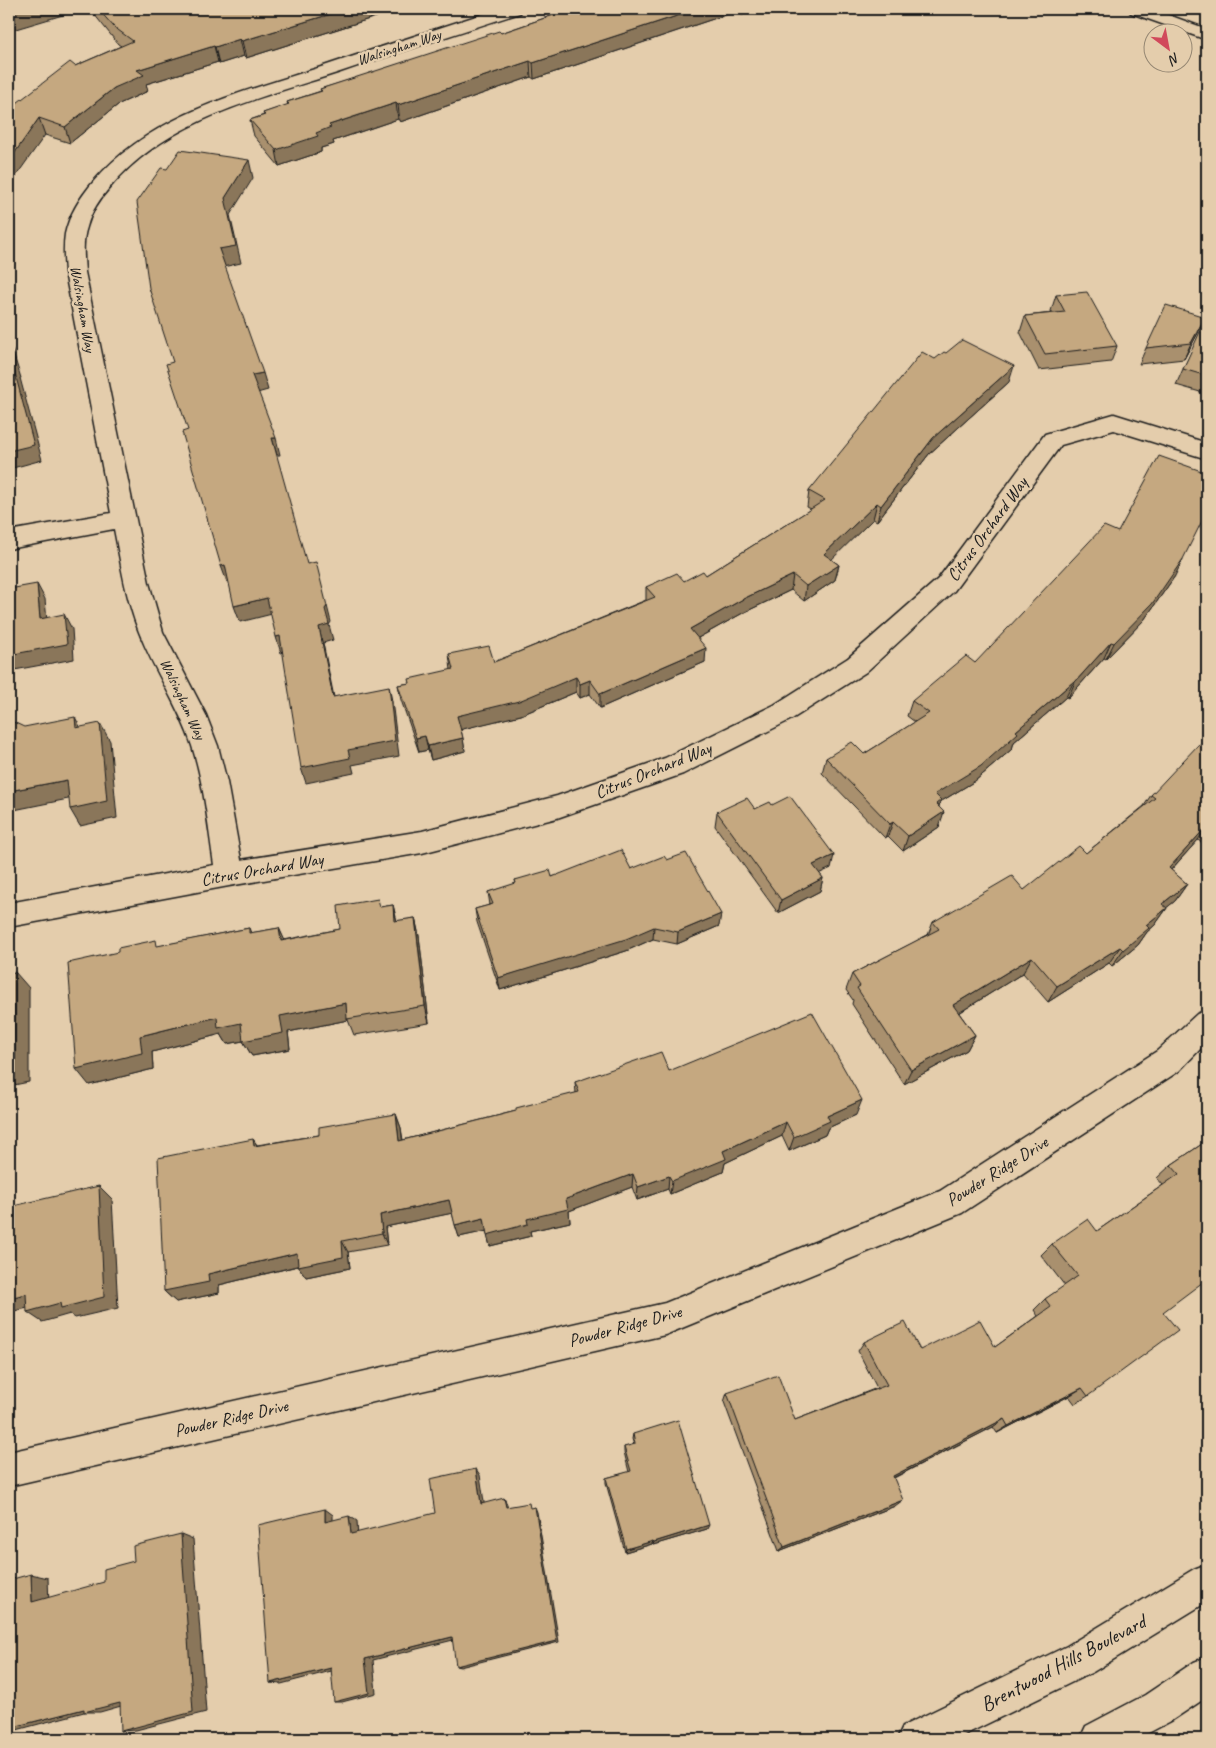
<svg xmlns="http://www.w3.org/2000/svg" width="1216" height="1748" font-family="Caveat,sans-serif">
  <style>
    .lines { fill: none; stroke-linecap: round; stroke-linejoin: round }
    .minor-casing { stroke: #1c1c1c; stroke-width: 3 }
    .tertiary-casing { stroke: #1c1c1c; stroke-width: 3 }
    .minor { fill: #e4cdac; fill-rule: evenodd }
    .tertiary { fill: #e4cdac; fill-rule: evenodd }
    .wall { fill: #a9906e; stroke: #1c1c1c }
    .shaded-wall { fill: #8a765a; stroke: #1c1c1c }
    .building { fill: #c5a880; stroke: #1c1c1c }
    .labels { text-anchor: middle; stroke-width: 5; stroke-linejoin: round; paint-order: stroke }
    .far-street-label { font-size: 15px; fill: #1c1c1c; stroke: #e4cdac }
    .street-label { font-size: 18px; fill: #1c1c1c; stroke: #e4cdac }
    .near-street-label { font-size: 21px; fill: #1c1c1c; stroke: #e4cdac }
  </style>
  <rect width="100%" height="100%" fill="#e4cdac"/>
  <filter id="ink" filterUnits="userSpaceOnUse"><feTurbulence type="fractalNoise" baseFrequency=".02" numOctaves="2"/><feDisplacementMap in="SourceGraphic" scale="10" xChannelSelector="R" yChannelSelector="G"/><feConvolveMatrix kernelMatrix="1 2 1 2 8 2 1 2 1" color-interpolation-filters="sRGB"/></filter>
  <g filter="url(#ink)">
    <g class="lines">
      <defs>
        <path id="minor" d="M498,9H523L520,13C460,32 400,52 340,72C261,98 168,119 112,185C101,197 91,211 87,227C82,241 84,257 85,272L149,583L163,632L206,715L218,746L227,782L241,860L422,831L557,796L665,758L774,705L848,658L938,579L1045,434L1114,414L1207,443V459L1114,430L1061,445L954,591L866,672L792,719L683,774L557,818L422,853L229,886L9,927V903L214,865C208,825 204,784 192,746C179,706 154,671 139,632C126,600 121,564 114,529L9,549V531L111,513L65,272C64,260 63,247 65,234C69,215 81,196 94,181C152,114 240,93 321,67C380,47 439,28 498,9Z
          M1207,1010V1042L1179,1071L962,1213L665,1335L9,1486V1452L665,1303L940,1191L1157,1051L1197,1014Z"/>
        <path id="tertiary" d="M1128,9H1152L1207,29V40L1131,13Z
          M1207,1564V1602L1093,1672L956,1739H897L903,1726L1067,1646L1194,1569Z
          M1207,1657V1697L1171,1721L1137,1739H1080L1086,1726L1145,1695L1194,1662Z"/>
      </defs>
      <use href="#minor" class="minor-casing"/>
      <use href="#tertiary" class="tertiary-casing"/>
      <use href="#minor" class="minor"/>
      <use href="#tertiary" class="tertiary"/>
    </g>
    <path class="wall" d="M90,9H401L246,58L244,56L219,64L218,62L146,84L148,91L119,104L70,143L45,135L9,109L75,66L121,46L118,44Z
      M571,9H761L742,15L737,11L534,79L531,77L400,122L398,119L333,141L334,144L321,148V152L279,166L254,136L250,120L264,115L263,113L288,105L287,102L321,91L320,89L501,33Z
      M1056,295L1117,346L1111,362L1039,370L1020,332L1025,316L1052,313L1051,311Z
      M1205,317L1198,333L1184,359L1139,364L1146,348Z
      M1207,321V394L1176,385L1183,369Z
      M935,359L1009,382L929,454L877,521L873,519L831,559L839,565L835,580L804,601L791,590L741,614L698,638L705,662L600,708L590,694L580,698L576,692L521,715L461,729L465,751L431,760L428,750L419,752L401,700L398,685L410,683L451,670L449,654L494,662L646,600V587L684,581L706,575L811,509L807,507L809,491Z
      M1175,576L1144,620L1106,659L1104,658L1068,698L1066,697L1014,742L1012,749L975,781L940,802L939,807V827L903,851L888,836L885,838L822,773L826,758L864,754L915,722L907,716L912,701L975,663Z
      M1207,750V846L1198,840L1171,870L1187,884L1175,901L1166,908H1167L1155,925L1147,932L1138,945L1112,966L1109,963L1048,1002L1023,973L959,1013L975,1035L967,1050L904,1084L852,1004L853,1000L846,990L852,974L928,935L933,922L1024,890L1086,853L1144,806L1151,795Z
      M772,805L831,868L819,873L823,878L820,891L778,913L715,826L717,812L755,809Z
      M667,860L719,926L677,944L653,939L626,951L500,990L477,922L475,909L490,905L488,892L516,884L515,880L631,869Z
      M393,905L397,921L415,918L419,936L429,1023L354,1035L348,1020L288,1032L290,1049L252,1056L243,1041L227,1044L221,1034L152,1052L153,1069L89,1085L159,946L249,928L251,933L279,928L284,940L340,929L381,907Z
      M669,1071L856,1115L828,1128L825,1135L789,1151L782,1136L725,1163L723,1172L670,1194L668,1189L637,1200L632,1187L569,1211L570,1222L530,1231L531,1236L490,1246L486,1231L459,1237L452,1213L385,1227L387,1245L348,1252L350,1268L306,1277L298,1266L219,1285V1293L176,1302L164,1291L253,1139L257,1145L319,1135L396,1114L401,1128L403,1140L516,1111L576,1093L575,1082Z
      M1202,1144L1163,1312L1088,1396L1075,1404L1069,1396L997,1433L993,1427L894,1478L895,1506L779,1551L724,1402L727,1393L795,1420L877,1388L858,1351L864,1342L920,1350L995,1347L1038,1316L1034,1310L1045,1299L1065,1286L1041,1255L1052,1244L1097,1231L1163,1185L1157,1178L1171,1165Z
      M633,1434L707,1529L653,1545L652,1544L625,1552L606,1483V1478L629,1472L624,1452V1447L634,1445L632,1439Z"/>
    <path class="shaded-wall" d="M23,9H83L9,31V13Z
      M347,9H401L246,58L242,41Z
      M698,9H738L737,11L534,79L533,63Z
      M742,9H761L742,15Z
      M240,39L244,56L219,64L215,47Z
      M214,46L218,62L146,84L148,91L119,104L70,143L65,127L137,70Z
      M530,61L531,77L400,122L398,105Z
      M396,103L398,119L333,141L334,144L321,148V152L279,166L276,150L316,133L329,125Z
      M39,118L45,135L9,186V161Z
      M249,160L253,178L230,215L241,263L223,267L219,249L225,198Z
      M9,207L12,216L9,238Z
      M1205,317L1198,333L1184,359L1191,343Z
      M9,340L21,378H20L42,460L9,469L12,362L9,346Z
      M1014,366L1009,382L929,454L877,521L881,506L933,438Z
      M263,373L268,390L257,393L252,375Z
      M272,438H276L280,455H277Z
      M877,503L873,519L822,569L824,554Z
      M1183,559L1175,576L1144,620L1106,659L1114,643Z
      M225,565L230,581L227,582L221,566Z
      M839,565L835,580L804,601L806,586Z
      M793,575L791,590L741,614L689,643L690,629L743,599Z
      M37,584L45,599L48,633L40,619Z
      M267,598L272,614L240,622L234,606Z
      M327,606L331,622L329,625L333,640L323,643L337,712L333,697L319,627L325,609Z
      M64,614L72,629L74,659L9,671V655Z
      M280,636L285,652L281,653L276,637Z
      M1111,642L1104,658L1068,698L1075,682Z
      M706,648L705,662L600,708V694Z
      M576,677V692L521,715L459,730L457,716Z
      M590,680V694L580,698V684Z
      M1074,681L1066,697L1014,742L1012,749L975,781L940,802L936,815L935,794L1016,731Z
      M389,686L392,701L399,756L352,765L354,773L306,783L301,768L348,750Z
      M75,717L85,736L76,728Z
      M100,723L110,741L117,818L80,826L70,809Z
      M425,736L428,750L419,752L416,738Z
      M463,738L465,751L431,760L428,746Z
      M67,780L78,797L9,811V791Z
      M944,812L939,827L903,851L908,836Z
      M893,822L888,836L885,838L890,824Z
      M1207,826V827L1198,840L1157,885L1169,868Z
      M834,855L831,868L810,878L813,865Z
      M823,878L820,891L778,913L781,900Z
      M1187,884L1175,901L1150,921L1162,904Z
      M393,905L397,923L394,921Z
      M1167,908L1155,925L1147,932L1138,945L1112,966L1123,950L1146,925Z
      M721,914L719,926L677,944L678,932Z
      M415,918L419,936L429,1023L425,1006Z
      M654,927L653,939L626,951L500,990L498,978Z
      M279,928L287,945L281,941Z
      M1120,947L1109,963L1048,1002L1057,986Z
      M1032,957L1023,973L946,1021L953,1005Z
      M15,972L29,988V1082L9,1086V1068Z
      M346,1003L348,1020L288,1032L290,1049L252,1056L243,1041L227,1044L221,1034L152,1052L153,1069L89,1085L76,1069L140,1036L217,1017L241,1023Z
      M975,1035L967,1050L904,1084L911,1070Z
      M862,1100L856,1115L828,1128L825,1135L789,1151L794,1137L827,1116Z
      M396,1114L401,1128L404,1155L399,1141Z
      M786,1122L782,1136L725,1163L723,1172L670,1194L672,1181L723,1151Z
      M253,1139L262,1153L254,1146Z
      M633,1174L632,1187L569,1211L570,1222L530,1231L531,1236L490,1246L487,1235L527,1219L566,1199Z
      M669,1176L668,1189L637,1200L638,1187Z
      M99,1186L112,1199L118,1308L75,1318L70,1314L42,1322L27,1312Z
      M449,1200L453,1213L385,1227L387,1245L382,1233L380,1215Z
      M484,1218L487,1231L459,1237L455,1225Z
      M342,1241L348,1252L350,1268L306,1277L298,1266Z
      M297,1253L305,1264L219,1285V1293L176,1302L164,1291L208,1274Z
      M26,1294L42,1305L9,1312V1298Z
      M1082,1388L1069,1396L997,1433L1008,1426Z
      M1004,1419L993,1427L885,1482L893,1476Z
      M476,1469L480,1475L485,1509L481,1504Z
      M504,1498L507,1504L509,1512L506,1507Z
      M903,1500L895,1506L779,1551L784,1547Z
      M535,1507L537,1512L559,1642L460,1667L456,1666Z
      M325,1509L333,1515V1527L325,1522Z
      M349,1516L357,1521L358,1539L351,1534Z
      M709,1525L707,1529L653,1545L654,1542Z
      M181,1534L193,1539L206,1712L136,1730L121,1731Z
      M653,1541L652,1544L625,1552L626,1549Z
      M31,1574L48,1578L49,1605L32,1602Z
      M452,1637L457,1639L373,1660L376,1693L342,1702H334L365,1659Z
      M331,1668L339,1669L281,1684L270,1683Z
      M135,1702L100,1712H84L9,1732V1728L84,1709L120,1703Z"/>
    <path class="building" d="M9,9H23L9,13Z
      M98,9H347L242,41L240,39L215,47L214,46L137,70L144,75L114,88L65,127L39,118L9,161V109L70,62L75,66L133,41L114,27Z
      M571,9H698L533,63L530,61L398,105L396,103L329,125L331,127L316,133L318,136L276,150L250,120L265,115L263,113L289,104L287,102L322,91L320,89L499,31L501,33Z
      M180,150L249,160L225,198L236,246L219,249L263,373L252,375L276,438H272L307,564L316,562L327,606L325,609L329,624L319,627L333,697L389,686L395,741L348,750L350,758L301,768L280,636L276,637L267,598L234,606L225,565L221,566L182,432L188,430L166,364L173,362L149,288L137,202L161,168L167,169Z
      M1087,292L1117,346L1045,354L1025,316L1065,312L1056,295Z
      M1166,305L1205,317L1191,343L1146,348Z
      M1205,321H1207V376L1183,369Z
      M962,340L1014,366L933,438L881,506L877,503L824,554L839,565L806,586L793,575L743,599L690,629L706,648L600,694L590,680L580,684L576,677L519,701L457,716L463,738L428,746L425,736L416,738L398,685L410,683L409,679L453,669L449,654L489,646L494,662L655,597L646,587L677,573L684,581L703,571L706,575L825,500L809,491L922,352L935,359L944,352L946,353Z
      M9,346L14,362H12L34,445L9,451Z
      M1159,456L1207,473V511L1183,559L1152,604L1114,643L1111,642L1075,682L1074,681L1016,731L1018,733L981,766L935,794L941,800L936,804L944,812L908,836L893,822L890,824L826,758L852,742L864,754L929,713L912,701L966,656L975,663L1104,526L1118,532Z
      M37,584L40,619L64,614L67,644L9,655V589Z
      M75,717L76,728L100,723L107,801L70,809L67,780L9,791V720L24,727Z
      M1199,744L1207,750V826L1169,868L1187,884L1162,904L1167,908L1146,925L1149,928L1123,950L1120,947L1057,986L1032,957L953,1005L975,1035L911,1070L857,988L860,986L852,974L939,929L933,922L1012,876L1024,890L1079,846L1086,853L1155,798L1151,795Z
      M790,796L834,855L813,865L823,878L781,900L717,812L747,798L755,809L770,802L772,805Z
      M621,850L631,869L664,856L667,860L686,853L721,914L678,932L654,927L626,939L498,978L475,909L493,904L488,892L516,883L515,880L550,870L552,877Z
      M378,899L380,907L393,905L394,921L415,918L425,1006L347,1019L346,1003L280,1016L283,1033L243,1041L241,1023L218,1028L217,1017L140,1036L142,1053L76,1069L68,963L118,952V948L156,940L157,946L249,928V933L279,928L281,941L340,929L338,906Z
      M15,972V1067L9,1068V973Z
      M812,1012L862,1100L827,1116L830,1121L794,1137L786,1122L723,1151L726,1159L672,1181L669,1176L638,1187L633,1174L566,1199L568,1209L527,1219L528,1224L487,1235L484,1218L455,1225L449,1200L380,1215L382,1233L342,1241L343,1257L298,1266L297,1253L208,1274L209,1282L164,1291L158,1158L253,1139L254,1146L319,1135V1127L396,1114L399,1141L516,1111V1108L579,1092L575,1082L661,1052L669,1071Z
      M1202,1144L1207,1150V1279L1163,1312L1178,1330L1088,1396L1082,1388L1008,1426L1004,1419L893,1476L903,1500L784,1547L727,1393L778,1375L795,1420L887,1385L864,1342L905,1322L920,1350L980,1320L995,1347L1051,1307L1045,1299L1078,1276L1052,1244L1088,1219L1097,1231L1179,1174L1171,1165Z
      M99,1186L104,1297L61,1308L60,1303L27,1312L26,1294L9,1298V1207Z
      M678,1420L709,1525L654,1542L653,1541L626,1549L606,1478L631,1471L624,1447L635,1444L633,1434Z
      M476,1469L481,1504L504,1498L506,1507L529,1503L530,1508L535,1507L557,1641L456,1666L452,1637L365,1659L369,1693L334,1702L331,1668L270,1683L258,1525L325,1509V1522L349,1516L351,1534L435,1513L430,1479Z
      M181,1534L193,1712L121,1731L120,1703L84,1712V1709L9,1728V1580L31,1574L32,1602L104,1582V1569L134,1561L133,1546Z"/>
  </g>
  <g class="labels">
    <g class="far-street-label">
      <text transform="translate(399 47) rotate(-18)" y="5">Walsingham Way</text>
      <text transform="translate(83 309) rotate(80)" y="5">Walsingham Way</text>
      <text transform="translate(183 699) rotate(65)" y="5">Walsingham Way</text>
    </g>
    <g class="street-label">
      <text transform="translate(987 529) rotate(-54)" y="6">Citrus Orchard Way</text>
      <text transform="translate(653 770) rotate(-22)" y="6">Citrus Orchard Way</text>
      <text transform="translate(262 869) rotate(-10)" y="6">Citrus Orchard Way</text>
      <text transform="translate(997 1171) rotate(-32)" y="6">Powder Ridge Drive</text>
      <text transform="translate(625 1326) rotate(-15)" y="6">Powder Ridge Drive</text>
      <text transform="translate(231 1418) rotate(-13)" y="6">Powder Ridge Drive</text>
    </g>
    <g class="near-street-label">
      <text transform="translate(1063 1663) rotate(-28)" y="7">Brentwood Hills Boulevard</text>
    </g>
  </g>
  <rect width="1216" height="1748" fill="none" stroke="#e4cdac" stroke-width="30"/>
  <rect x="15" y="15" width="1186" height="1718" fill="none" stroke="#1c1c1c" stroke-width="2" filter="url(#ink)"/>
  <g transform="translate(1168 48) rotate(148)"><circle r="24" fill="#e4cdac" stroke="#948672"/>
  <path d="M0-4L9 19L0 12L-9 19Z" fill="#d1495b"/>
  <text y="-8" font-size="14" font-weight="bold" text-anchor="middle" fill="#1c1c1c">N</text>
  </g>
</svg>
